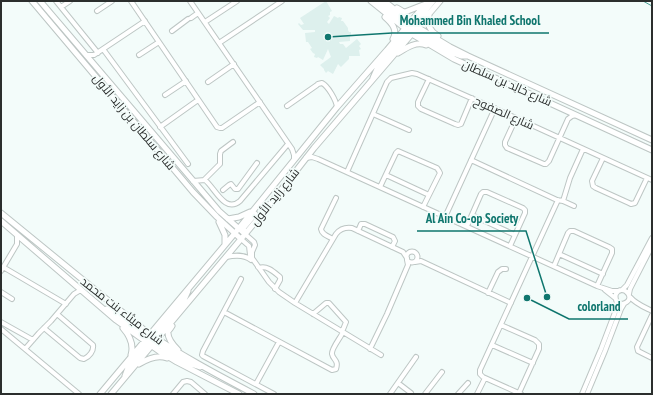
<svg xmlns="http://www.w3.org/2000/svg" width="653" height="395" font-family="'PT Sans Narrow',Cairo,sans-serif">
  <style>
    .built { fill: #ddf0ed }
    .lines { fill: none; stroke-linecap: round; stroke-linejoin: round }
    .stream { stroke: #469d92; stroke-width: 1 }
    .minor-casing { stroke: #bdc6c4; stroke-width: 6 }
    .major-casing { stroke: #bdc6c4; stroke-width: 7 }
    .minor { stroke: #fff; stroke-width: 4 }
    .major { stroke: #fff; stroke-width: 5 }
    .labels { text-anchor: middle; stroke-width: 3.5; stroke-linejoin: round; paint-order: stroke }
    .street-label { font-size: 12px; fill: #2b2e2d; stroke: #f3fcfa }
    .leader { fill: none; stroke: #0f766e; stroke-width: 1.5 }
    .callout-dot { fill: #0f766e; stroke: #f3fcfa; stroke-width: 1.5 }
    .callout-label { font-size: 13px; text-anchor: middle; font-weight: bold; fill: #0f766e; stroke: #f3fcfa; stroke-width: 3.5; stroke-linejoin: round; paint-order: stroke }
  </style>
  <rect width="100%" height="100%" fill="#f3fcfa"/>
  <path class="built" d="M326,1L332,11L330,12V15L328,16L330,18L327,22L329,24L334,16L338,18L339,17L342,18L341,21H343L348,28V30L349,32H351V35L350,36V41L339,42L340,44H343L346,48L357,39L361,44L359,46L361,49L359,50L360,56H349V59L341,67L338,64L333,74L328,71L326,73L324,70V69L320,65L331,57L328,49L323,60L318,57L317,58L314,57L315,54L313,53L310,49L312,48L308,42H306L305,33L315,32V30H303L298,24L299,23L301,25L304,24L300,18Z"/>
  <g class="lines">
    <path class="stream" d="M643,1L652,6"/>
    <defs>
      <path id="minor" d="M56,1L98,53
        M131,1L217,127L220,128H222L260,102
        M190,1L292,149L294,155V159
        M61,7L70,1
        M97,11L112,1
        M191,18L198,13
        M205,22L237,1
        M172,31L188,19
        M219,43L282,1
        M103,49L188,164
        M86,55H94L145,21
        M139,55L159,42
        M429,79L418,102V106L421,109L455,124L458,125L461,124L472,98
        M208,82L234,64
        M318,84L322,83C328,86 336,100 337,107
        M165,95L186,81
        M287,106L317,85
        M373,114L409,130
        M516,118L505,142V145L507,148L544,164H546L549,161L568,119L572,116L576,115
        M160,127L198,100
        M306,158L312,157L318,159L597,286L612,291H619
        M603,158L592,181L593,186L596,188L629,203L631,204L635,203L647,178
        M471,160L557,200L563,201L574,206
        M347,172L387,82L391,78L412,73L417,74L516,118L652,180
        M386,175L429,195
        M204,180L220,164V154L221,151L233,142
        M193,181L205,180C215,188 225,214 240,201L288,144
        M380,187L396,153L398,151L437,168L439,171L440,173L423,207
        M223,190L229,185L231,184L235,189H238L257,163
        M563,201L570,178L583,149
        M472,215L515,235
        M445,217L495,108
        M467,226L481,194L483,192H487L523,208L525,210V213L510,246
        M358,231L361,224H365L393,237L395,241L392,247
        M245,234L254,242L255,245L252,252V258L269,282L279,292L295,303L381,355
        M241,239L249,246L250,255
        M333,239C328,236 322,235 321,229L336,198
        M406.5 257a5.5 5.5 0 1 1 11 0a5.5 5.5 0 1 1-11 0Z
        M559,254L603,274
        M226,257C235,255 244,254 251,260
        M415,262L421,261L511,303
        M554,266L568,233L570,231H574L609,247L612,249V253L597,286
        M3,267L66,304
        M258,267L259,268C267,265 274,272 280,277V280L275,289
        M1,271L17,244V235
        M241,279L203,351L202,355L203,356L274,394
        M605,290L615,298
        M622,290L627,285L652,238
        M1,292L12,299
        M488,293L498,272L502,269H506
        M629,294L630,289L632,285L652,246
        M630,297C636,304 644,307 652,311
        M295,303L336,234C340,229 345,227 352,228L403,252L407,258
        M224,312L332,370L336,369C339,360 333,360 332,354C331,349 341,337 343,332
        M313,314L326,303H329L346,322L342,332
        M652,315L637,347L638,351L652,358
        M1,322L33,340
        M501,325L535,340L539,344V349L519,393
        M44,328L80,358L84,359C89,357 94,351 93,345L57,314
        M1,329L79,394
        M492,345L533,363
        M25,349L39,333L51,321L74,294L79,291H82
        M370,349L387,314L408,265L407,260
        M398,383L411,393
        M256,384L279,342
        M173,394L183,382L187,381L191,382L205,394
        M390,394L416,357
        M425,394L442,372
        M458,394L468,383
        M477,394L485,378
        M521,394L483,377L480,374V370L558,200
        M582,394L601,349L617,307C618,302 614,298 616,294C622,282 639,300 622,304L617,302
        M587,394L605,351L621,309L624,304"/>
      <path id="major" d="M32,1L193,192L217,217L241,239
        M40,1L219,211L245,234
        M371,1L412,34L454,59L652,150
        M377,1L410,27
        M384,1L417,27L450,47L468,56L652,140
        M397,8L402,11L405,12L423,5
        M429,15C425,23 431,32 438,36
        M385,17C392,23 398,30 393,39
        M412,27L433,1
        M404,29L409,28L413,29L453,53L461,56H466
        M398,53C406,48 416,41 426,45
        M373,78L377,69L410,29
        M1,213L143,329C178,354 216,374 254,394
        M228,219L239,217L250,212
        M1,221L116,320L138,336L159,351L177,362L239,394
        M219,222L225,235V244
        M246,233L244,231L243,228L255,214
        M107,309L117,315L140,333L162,347L188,363L200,367
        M172,326C172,326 169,331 168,331C167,338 174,346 178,350
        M123,328C130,336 134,345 131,355
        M139,364C147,359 157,354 167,358
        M125,376L128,368L183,302L188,291
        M100,394L235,233L337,107L387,50L428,1
        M111,394L267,208L314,148L440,1"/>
    </defs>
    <use href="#minor" class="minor-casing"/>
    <use href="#major" class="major-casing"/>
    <use href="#minor" class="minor"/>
    <use href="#major" class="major"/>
  </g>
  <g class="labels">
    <g class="street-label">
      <text transform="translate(507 83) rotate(24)" y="4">شارع خالِد بن سلطان</text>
      <text transform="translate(504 113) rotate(24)" y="4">شارع الصفوح</text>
      <text transform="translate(134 122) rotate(50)" y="4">شارع سلطان بن زايد الأول</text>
      <text transform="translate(275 197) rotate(-51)" y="4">شارع زايد الأول</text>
      <text transform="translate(122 311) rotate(38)" y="4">شارع ميثاء بنت محمد</text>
    </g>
  </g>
  <path class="leader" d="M328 37L392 33H549M547 297L526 231H417M527 298L569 319H628"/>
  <g class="callout-dot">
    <circle cx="328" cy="37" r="4"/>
    <circle cx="547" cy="297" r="4"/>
    <circle cx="527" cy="298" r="4"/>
  </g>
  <g class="callout-label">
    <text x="470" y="25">Mohammed Bin Khaled School</text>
    <text x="472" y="223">Al Ain Co-op Society</text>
    <text x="599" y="311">colorland</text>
  </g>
  <rect width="653" height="395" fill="none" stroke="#2b2e2d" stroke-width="4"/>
</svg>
